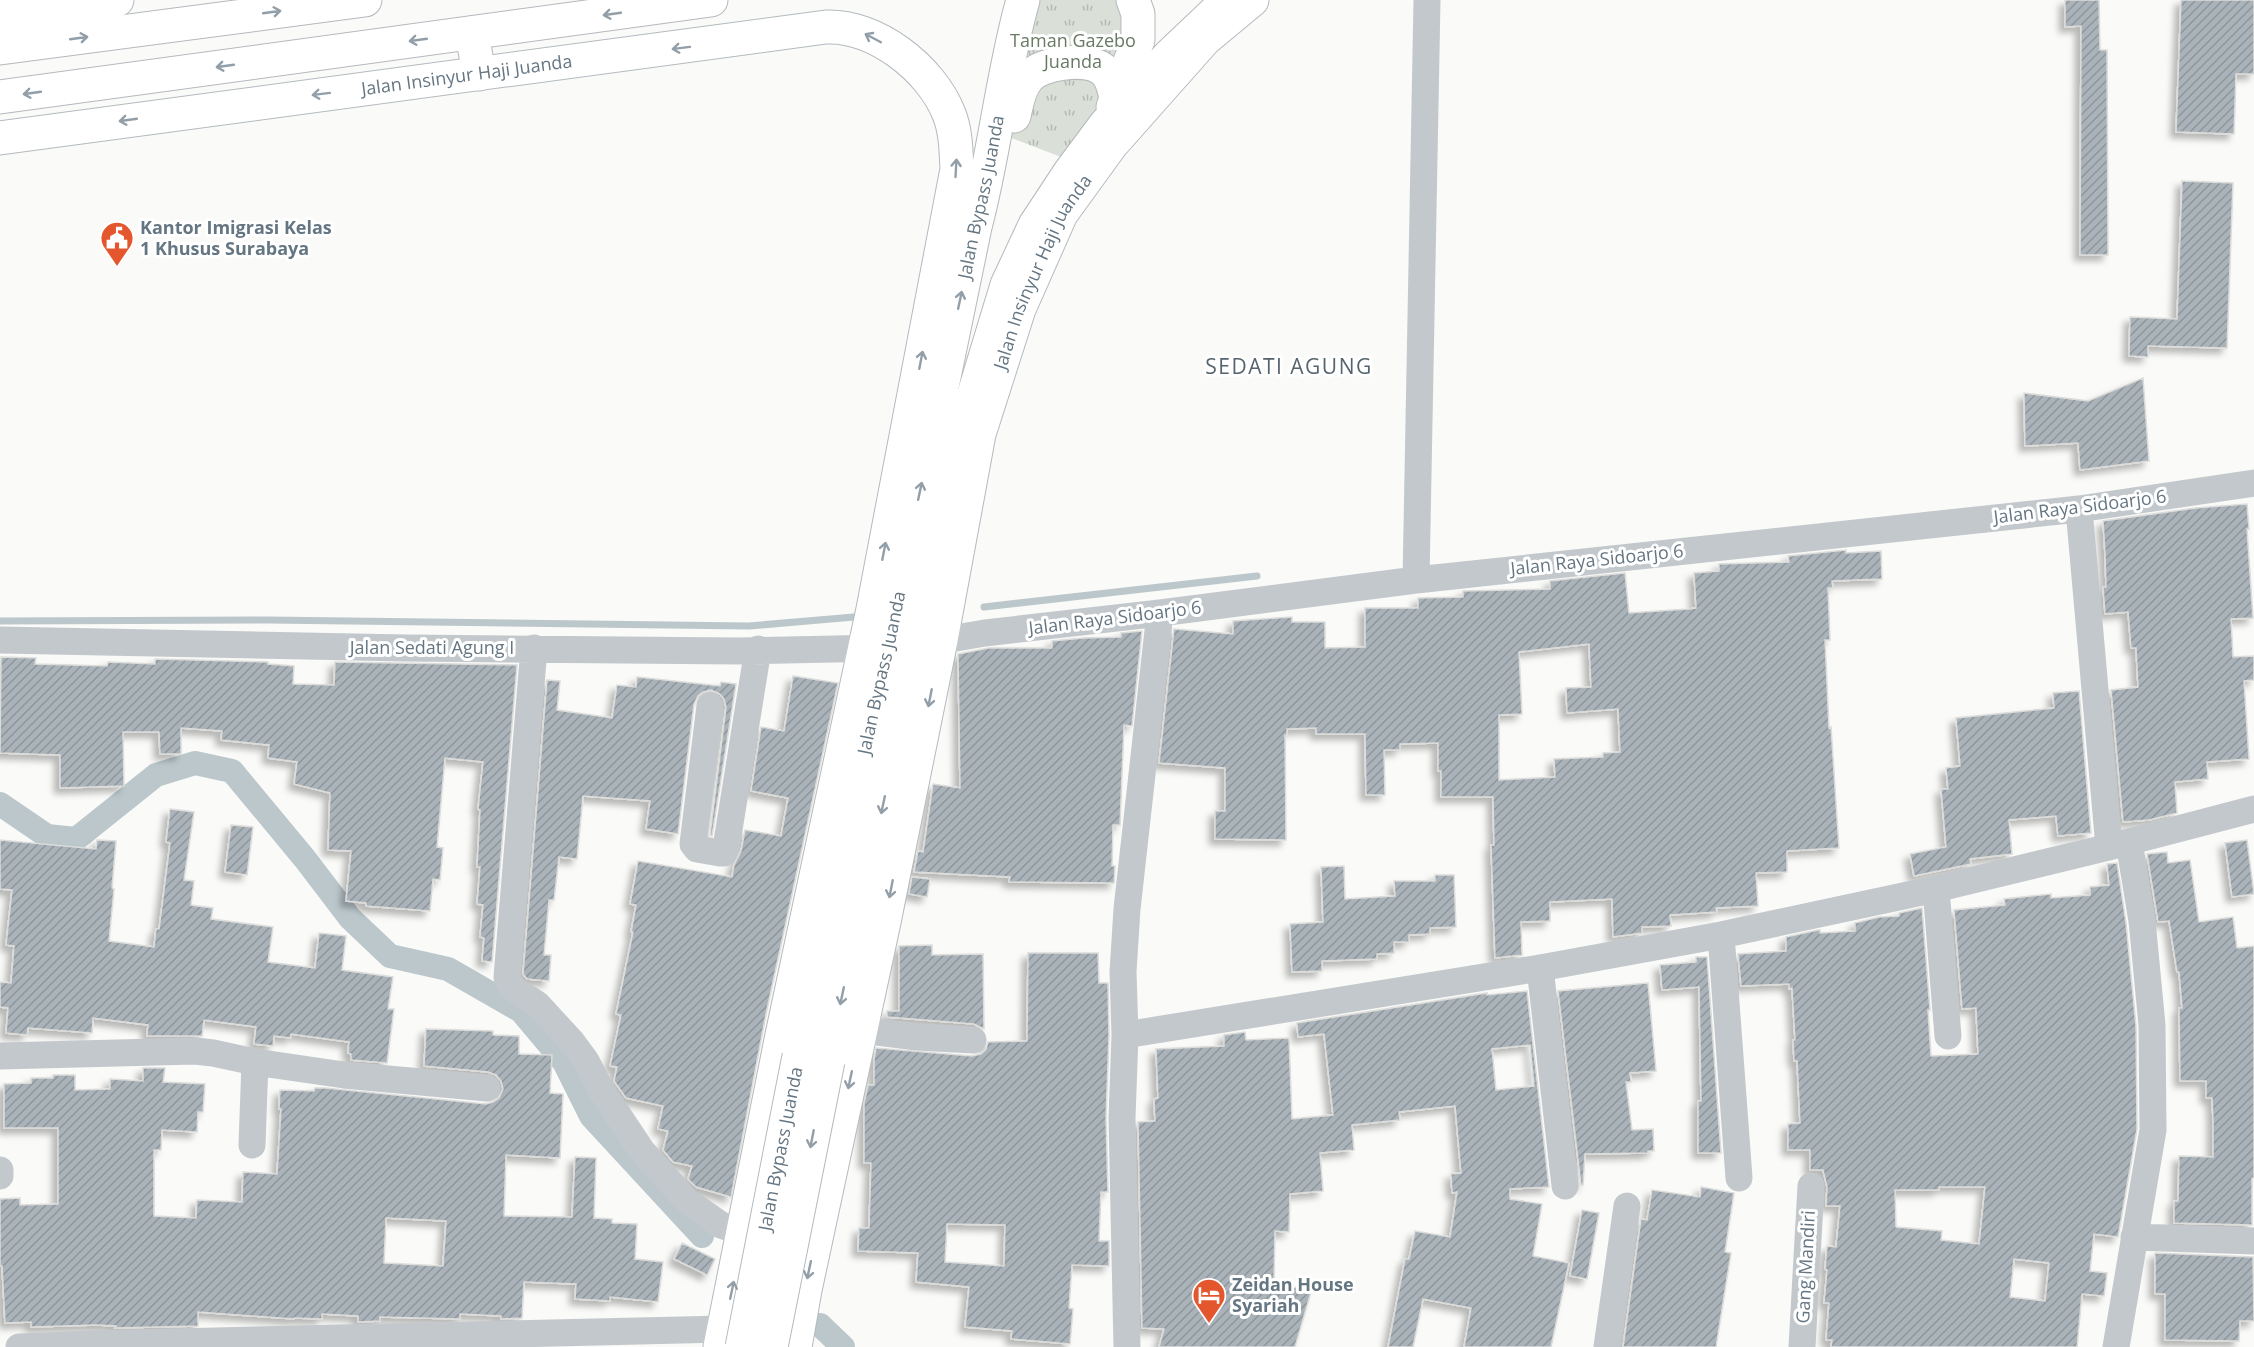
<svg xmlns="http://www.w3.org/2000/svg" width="2254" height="1347" font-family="'Open Sans',sans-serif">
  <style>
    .grass { fill: url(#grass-tufts) }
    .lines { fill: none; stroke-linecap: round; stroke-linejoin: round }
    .stream { stroke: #bbc7cb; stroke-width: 7 }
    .canal { stroke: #bbc7cb; stroke-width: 24 }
    .building { fill: url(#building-hatch); stroke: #dcdcda; stroke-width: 1.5; fill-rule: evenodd; filter: url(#shadow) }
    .secondary-casing { stroke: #b3babf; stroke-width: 35 }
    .highway-casing { stroke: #b4b9bd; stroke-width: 35 }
    .street { stroke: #c3c8cc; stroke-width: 27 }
    .secondary { stroke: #fff; stroke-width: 33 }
    .highway { stroke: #fff; stroke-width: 33 }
    .highway-bridge-casing { stroke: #b4b9bd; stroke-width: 35; stroke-linecap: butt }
    .highway-bridge { stroke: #fff; stroke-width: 33 }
    .oneway { stroke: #939fa8 }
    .labels { text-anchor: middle; stroke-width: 6; stroke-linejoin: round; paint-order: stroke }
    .park-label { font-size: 18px; fill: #687a64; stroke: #fff }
    .street-label { font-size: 18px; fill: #657683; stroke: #fff }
    .poi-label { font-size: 18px; font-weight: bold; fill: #657683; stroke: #fff; text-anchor: start }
    .quarter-label { font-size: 21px; letter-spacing: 1.5px; fill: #57646e; stroke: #fff }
  </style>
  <defs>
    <pattern id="grass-tufts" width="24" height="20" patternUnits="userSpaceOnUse" patternTransform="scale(1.5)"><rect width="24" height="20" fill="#dadfd7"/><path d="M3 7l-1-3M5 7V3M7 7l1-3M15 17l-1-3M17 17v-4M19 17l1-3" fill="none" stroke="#b4b9b4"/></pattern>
    <pattern id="building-hatch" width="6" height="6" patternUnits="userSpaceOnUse" patternTransform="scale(1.5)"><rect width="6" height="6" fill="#aab3b9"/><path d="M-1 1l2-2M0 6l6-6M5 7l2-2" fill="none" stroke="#8e969c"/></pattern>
    <filter id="shadow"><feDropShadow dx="-5.5" dy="5.5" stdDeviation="3" flood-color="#0004"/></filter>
  </defs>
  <rect width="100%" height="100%" fill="#fafaf8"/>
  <path class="grass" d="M1035,0H1126L1119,72L1069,160L1009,137Z"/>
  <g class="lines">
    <path class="stream" d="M984,607L1257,576
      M0,621L268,620L749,626L854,617"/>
    <path class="canal" d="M0,804L47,836L76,839L156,775L195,763L232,771L305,859L350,918L390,956L448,969L521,1011L564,1062L591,1116L702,1236
      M820,1325L843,1347"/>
  </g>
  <path class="building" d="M2065,0H2099L2100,50H2107L2108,255H2080L2081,26L2065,27Z
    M2181,0H2254V74H2236L2234,134L2176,132Z
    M2182,181L2233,183L2227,348L2148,346V357L2129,356L2130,317L2177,319Z
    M2143,378L2149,461L2080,470L2078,443L2025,446L2024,393L2088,401Z
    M2247,504L2249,529H2247L2253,618L2231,619L2233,657L2254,656V680L2244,681L2249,759L2207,762L2208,779L2175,782L2177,813L2149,820L2123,822L2111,690L2138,687L2136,648H2131L2128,612L2105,614L2103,587H2106L2105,554L2103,521L2196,508Z
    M1846,550V553L1881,551L1882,579L1832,581L1833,588H1828L1830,640H1825L1829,728L1831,727L1839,848L1787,851V872L1756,873L1758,906L1716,908L1717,912L1670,915L1671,926L1642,927V933L1613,937L1612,899L1550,902V921L1521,922L1522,955L1495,958L1491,845H1494L1493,797H1441V771H1438V743L1400,744V750H1384L1385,795H1366L1365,734H1316V728L1287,729V735H1285L1286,840L1215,839V811H1225V768L1159,763L1174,629L1233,634V621L1292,617V622H1325V648L1365,647V608H1418V598L1463,597V591L1550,589V581L1625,573L1629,613L1689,609L1696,608L1694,573L1719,571V564L1789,562L1788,556ZM1589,644L1591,687L1566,688L1567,713L1618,709L1620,752L1603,753V757L1554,759L1555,777L1499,780V715L1522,714L1519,652Z
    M1142,631L1132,726L1124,725L1120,825H1113L1112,866H1115L1114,883L1009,882L1010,877L914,872L918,851L923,852L933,784L960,788L958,654L989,648H1052V641L1084,638L1121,637V633Z
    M1,657L36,658L35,664L107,666L108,662L155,664V659L268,662V664L294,666L293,684L334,685L335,662L517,665L492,962L482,961L484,938L480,937L483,905L477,904L480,867H477L480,810L478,809L483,762L445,758L437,847L443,848L440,880L433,879L430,911L366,906V903L346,901L351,851L328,850L330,793L294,784L297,762L268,758L269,745L221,740L222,731L181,728V754H160L159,732H123L124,786L60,788V755L0,753Z
    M793,676L838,683L766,1014L731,1197L696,1187L688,1179L692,1166L673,1162L663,1150L668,1131L658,1129L663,1106L626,1098L614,1081L617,1067L610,1066L621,1015L616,1014L633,932H631L636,905L630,904L638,861L732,877L734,865L741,851L745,830L781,836L788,798L751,791L761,727L784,731Z
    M637,677L720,686L721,682L736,684L712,836L710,835L726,707L724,699L720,694L711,690L703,692L698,696L694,704L678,834L646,829L650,801L583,796L577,859L559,857L554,900H549L544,955H551L549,981L527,979L523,974L547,680L560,681L557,710L612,718L617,685L636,687Z
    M2079,691L2091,833L2058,836L2056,816L2009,820L2012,854L1970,859L1971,864L1914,876L1910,854L1946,847L1941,789H1948L1946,768L1960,766L1956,718L2054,708L2053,693Z
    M170,809L194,812L184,880L194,881L191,905L213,908L211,919L273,927L268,962L315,968L319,933L346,936L342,970L393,977L388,1009H394L387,1063L351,1060V1054L348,1053L349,1042L291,1034V1038L274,1036L273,1046L254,1044L256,1027L204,1020L202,1036H147L148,1025L93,1018L92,1033L28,1028L27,1035L6,1033L8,1008L0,1007V982L11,983L14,946L6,945L12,890L0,889V840L96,849L97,840L116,841L112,888L114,889L109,941L154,947L156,929H159L170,843L166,842Z
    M231,825L253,827L247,875L225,872Z
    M2247,840L2254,894L2232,897L2225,843Z
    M2167,852L2168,863L2190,860L2199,922L2233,917L2237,948L2254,946V1178H2252V1225L2174,1223V1201H2178L2179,1156L2213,1157V1120L2212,1098H2206V1081H2180L2179,1008H2182L2179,972H2177L2169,921L2158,922L2147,854Z
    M2117,863L2126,923L2136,1026L2137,1129L2118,1237L2094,1234L2090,1271L2107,1273L2104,1296L2082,1294L2077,1347H1831L1832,1340H1826L1829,1303H1824L1827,1270L1825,1269L1827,1246L1836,1247L1840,1206H1826L1827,1187L1823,1170H1810V1150H1788V1124L1800,1123L1797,1061H1794L1793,1040H1795L1792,988L1789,989V984L1741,986L1738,954L1786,951V937L1818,930H1820V933L1855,931V923L1879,917L1899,916V913L1922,908L1930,1010H1928L1931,1056L1978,1054L1976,1008L1962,1009L1954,910L2005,905L2004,899L2051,894V898L2090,895V887L2109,885L2107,864ZM1939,1187H1985L1979,1244L1941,1240L1942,1231L1896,1227L1895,1190H1939ZM2014,1259L2049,1263L2045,1301L2010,1297Z
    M1344,866L1345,899L1395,896L1394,881H1435V875H1454L1456,927L1430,928V934L1409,935V942H1394V953L1377,954V959L1322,961V971L1292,972L1290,924L1323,922L1321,867Z
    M912,877L930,879L927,897L909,894Z
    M932,945V955L983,954L984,1029L974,1024L887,1017V1011H899V946Z
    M1028,953H1098L1099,983H1108L1109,1035L1106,1118L1108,1192H1101L1099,1241H1109V1266L1072,1265L1069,1308L1073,1309L1070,1344L1011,1339L1012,1331L965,1327L969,1287L916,1282L918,1253L858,1251L859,1228H869L871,1163H864V1103L868,1085H874V1059L876,1048L972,1056L981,1054L986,1049L988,1042L1027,1041ZM947,1224L1005,1225L1004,1266L945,1262Z
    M1696,957H1707L1721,1153H1698V1101H1701L1699,987L1662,990L1660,965L1696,962Z
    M1648,983L1656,1071L1630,1073L1631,1082H1626L1632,1130L1653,1129L1654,1151H1648V1153L1585,1154L1583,1185H1581L1558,991Z
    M1527,991L1549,1187L1510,1189V1199L1542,1204L1533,1256L1569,1263L1551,1347H1464L1471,1308L1423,1299L1413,1347H1388L1405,1259H1409L1415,1231L1450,1237L1457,1192L1452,1193L1451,1174L1461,1173L1455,1106L1399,1112L1400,1120L1352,1125L1354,1150L1320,1153L1323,1191L1290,1194L1289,1232L1275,1231L1274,1281L1311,1292L1295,1347H1159L1164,1329L1142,1328L1138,1122L1155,1121L1154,1099L1158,1098L1156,1049L1224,1046V1035L1245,1032L1246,1040L1289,1038L1292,1119L1333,1115L1324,1034L1298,1037L1297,1023L1487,993V995ZM1530,1045L1534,1086L1496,1090L1492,1049Z
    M426,1029L493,1031V1035L519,1036V1054L552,1055L550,1093L563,1094L560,1158L506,1155L504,1216L572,1217L575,1157L596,1158L594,1218L612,1219V1223L637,1224L635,1259L663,1262L658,1302L610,1297V1301L575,1299L576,1284L524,1282L522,1318L501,1319V1316L460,1314V1319L380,1317V1321L358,1322V1316L322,1314V1319L294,1318V1319L198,1312V1326L115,1328L116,1326L96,1325L31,1327V1322L5,1323L2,1266H0V1199L20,1198V1205L58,1204V1128H4V1084L31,1083V1078H53V1075H75V1090L110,1089V1079L143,1081V1068H165L163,1082L205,1084L203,1112H198L197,1132L162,1130L161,1150H154V1216L196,1218L197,1200L242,1202L243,1172L277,1174L281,1109H279L280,1090L314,1091L315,1088H325L486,1104L493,1102L499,1098L503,1089L501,1081L496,1075L488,1072L424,1066ZM386,1218L446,1221L443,1266L384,1263Z
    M1701,1187L1734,1193L1725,1252L1731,1253L1716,1347H1623L1641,1219L1647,1220L1652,1190L1700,1197Z
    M1582,1210L1599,1213L1587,1279L1570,1276Z
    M682,1243L715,1259L707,1275L674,1259Z
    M2155,1253L2253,1257L2254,1321H2240L2239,1341L2165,1340V1294H2155Z"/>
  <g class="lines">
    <defs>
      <g id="secondary">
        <path d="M0,16L117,0"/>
        <path id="s1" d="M0,138L826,27C875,25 931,68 949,114C956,131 956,151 957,169L873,609L782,1035L720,1347"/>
        <path id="s2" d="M795,1347L805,1290L884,922L941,640L979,434L1019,309L1061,214L1111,145L1205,39L1252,0"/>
      </g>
      <g id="highway">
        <path d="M472,33L479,74"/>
        <path d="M0,48L365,0"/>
        <path d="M0,97L711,0"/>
        <path d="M1113,107L1138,40V14L1133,0"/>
        <path d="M1014,116C1017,103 1019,87 1029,77C1042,63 1082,58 1099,67C1111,73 1114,87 1116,99"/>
        <path id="s3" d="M799,1056L881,675L888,648L975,227C995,152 1002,74 1023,0"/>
        <path d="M828,1061L960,440L1007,285L1035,225L1070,172L1105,125L1170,55L1228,0"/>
      </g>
    </defs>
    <use href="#secondary" class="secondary-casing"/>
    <use href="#highway" class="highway-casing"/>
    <path class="street" d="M2079,509L2109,847
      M1416,580L1427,0
      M0,640L406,648L739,651L883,648
      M921,644L985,633L1160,613L1416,580L2079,509L2254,483
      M534,648L507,977L512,988L537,1004L572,1042L586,1061L600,1088L642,1151L687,1201L721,1225L744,1233
      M710,706L693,844L697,849L720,853H724L726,848L758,649
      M1936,889L1948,1036
      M1721,935L1739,1178
      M1540,968L1565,1186
      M861,1030L917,1037L973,1040
      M1125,1035L1540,968L1721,935L1936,889L2109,847L2254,809
      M0,1056L195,1051L213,1053L255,1062L344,1075L487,1088
      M252,1145L255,1062
      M0,1170V1176
      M2134,1237L2254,1241
      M19,1347L89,1344L724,1329L743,1334
      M1127,1347L1122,1118L1125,1035L1123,972L1127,909L1160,613
      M1607,1347L1627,1206
      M1802,1347L1811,1186
      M2116,1347L2153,1130L2152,1025L2142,921L2129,842"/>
    <use href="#secondary" class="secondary"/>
    <use href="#highway" class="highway"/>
    <defs>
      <g id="highway-bridge">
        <path id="s4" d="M742,1347L799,1056"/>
        <path d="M771,1347L828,1061"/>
      </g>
    </defs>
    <use href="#highway-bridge" class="highway-bridge-casing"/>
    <use href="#highway-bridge" class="highway-bridge"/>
  </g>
  <defs><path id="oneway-shaft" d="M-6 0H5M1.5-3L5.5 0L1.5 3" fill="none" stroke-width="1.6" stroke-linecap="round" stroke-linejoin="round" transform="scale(1.5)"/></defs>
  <g class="oneway">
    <use href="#oneway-shaft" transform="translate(272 12) rotate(-8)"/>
    <use href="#oneway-shaft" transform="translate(612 14) rotate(172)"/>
    <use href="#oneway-shaft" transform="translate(79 38) rotate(-8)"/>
    <use href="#oneway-shaft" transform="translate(873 38) rotate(-152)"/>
    <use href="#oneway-shaft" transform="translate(418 40) rotate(172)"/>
    <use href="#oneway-shaft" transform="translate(681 48) rotate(173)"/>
    <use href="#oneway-shaft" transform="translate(225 66) rotate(172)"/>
    <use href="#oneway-shaft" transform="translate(32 93) rotate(172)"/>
    <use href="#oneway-shaft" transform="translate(321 94) rotate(173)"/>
    <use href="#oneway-shaft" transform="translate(128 120) rotate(172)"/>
    <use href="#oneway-shaft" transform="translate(956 168) rotate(-87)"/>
    <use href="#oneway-shaft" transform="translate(960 300) rotate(-78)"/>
    <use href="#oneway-shaft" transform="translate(921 360) rotate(-79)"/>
    <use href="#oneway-shaft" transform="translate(920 491) rotate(-78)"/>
    <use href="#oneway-shaft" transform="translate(884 551) rotate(-79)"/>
    <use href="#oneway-shaft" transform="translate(930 698) rotate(101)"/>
    <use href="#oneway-shaft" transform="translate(883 805) rotate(102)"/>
    <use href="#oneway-shaft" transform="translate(891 889) rotate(101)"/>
    <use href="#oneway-shaft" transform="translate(842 996) rotate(102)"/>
    <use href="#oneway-shaft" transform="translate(850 1080) rotate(102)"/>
    <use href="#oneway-shaft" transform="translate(812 1139) rotate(101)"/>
    <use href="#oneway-shaft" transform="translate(809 1270) rotate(102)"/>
    <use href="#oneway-shaft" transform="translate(732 1290) rotate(-78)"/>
  </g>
  <defs>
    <symbol id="civic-pin" viewBox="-11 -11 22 30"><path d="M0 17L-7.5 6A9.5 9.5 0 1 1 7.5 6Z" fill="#e4572e" stroke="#fff"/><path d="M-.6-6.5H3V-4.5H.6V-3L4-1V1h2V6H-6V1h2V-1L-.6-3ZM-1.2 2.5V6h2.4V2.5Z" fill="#fff"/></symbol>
    <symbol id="hotel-pin" viewBox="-11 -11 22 30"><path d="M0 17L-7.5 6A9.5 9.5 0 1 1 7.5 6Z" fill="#e4572e" stroke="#fff"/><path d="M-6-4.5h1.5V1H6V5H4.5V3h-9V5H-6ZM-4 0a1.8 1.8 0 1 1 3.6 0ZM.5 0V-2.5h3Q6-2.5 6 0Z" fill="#fff"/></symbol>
  </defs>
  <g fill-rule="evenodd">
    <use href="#civic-pin" x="98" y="219" width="38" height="52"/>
    <use href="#hotel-pin" x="1190" y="1276" width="38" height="52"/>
  </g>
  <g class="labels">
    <g class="park-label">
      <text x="1073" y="47">Taman Gazebo<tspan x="1073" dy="21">Juanda</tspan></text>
    </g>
    <g class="street-label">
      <text dy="6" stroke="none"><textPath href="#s1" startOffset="471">Jalan Insinyur Haji Juanda</textPath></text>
      <text dy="6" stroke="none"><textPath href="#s3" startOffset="878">Jalan Bypass Juanda</textPath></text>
      <text dy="6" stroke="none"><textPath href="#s2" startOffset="1106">Jalan Insinyur Haji Juanda</textPath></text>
      <text transform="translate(2080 507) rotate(-7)" y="6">Jalan Raya Sidoarjo 6</text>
      <text transform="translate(1597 560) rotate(-6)" y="6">Jalan Raya Sidoarjo 6</text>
      <text transform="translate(1115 618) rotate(-7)" y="6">Jalan Raya Sidoarjo 6</text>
      <text x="432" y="654">Jalan Sedati Agung I</text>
      <text dy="6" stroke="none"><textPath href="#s3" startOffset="392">Jalan Bypass Juanda</textPath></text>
      <text dy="6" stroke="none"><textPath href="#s4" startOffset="202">Jalan Bypass Juanda</textPath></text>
      <text transform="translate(1806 1267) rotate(-87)" y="6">Gang Mandiri</text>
    </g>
    <g class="poi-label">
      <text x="140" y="234">Kantor Imigrasi Kelas<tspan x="140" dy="21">1 Khusus Surabaya</tspan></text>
      <text x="1232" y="1291">Zeidan House<tspan x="1232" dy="21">Syariah</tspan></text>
    </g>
    <g class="quarter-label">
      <text x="1289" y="374">SEDATI AGUNG</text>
    </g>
  </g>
</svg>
